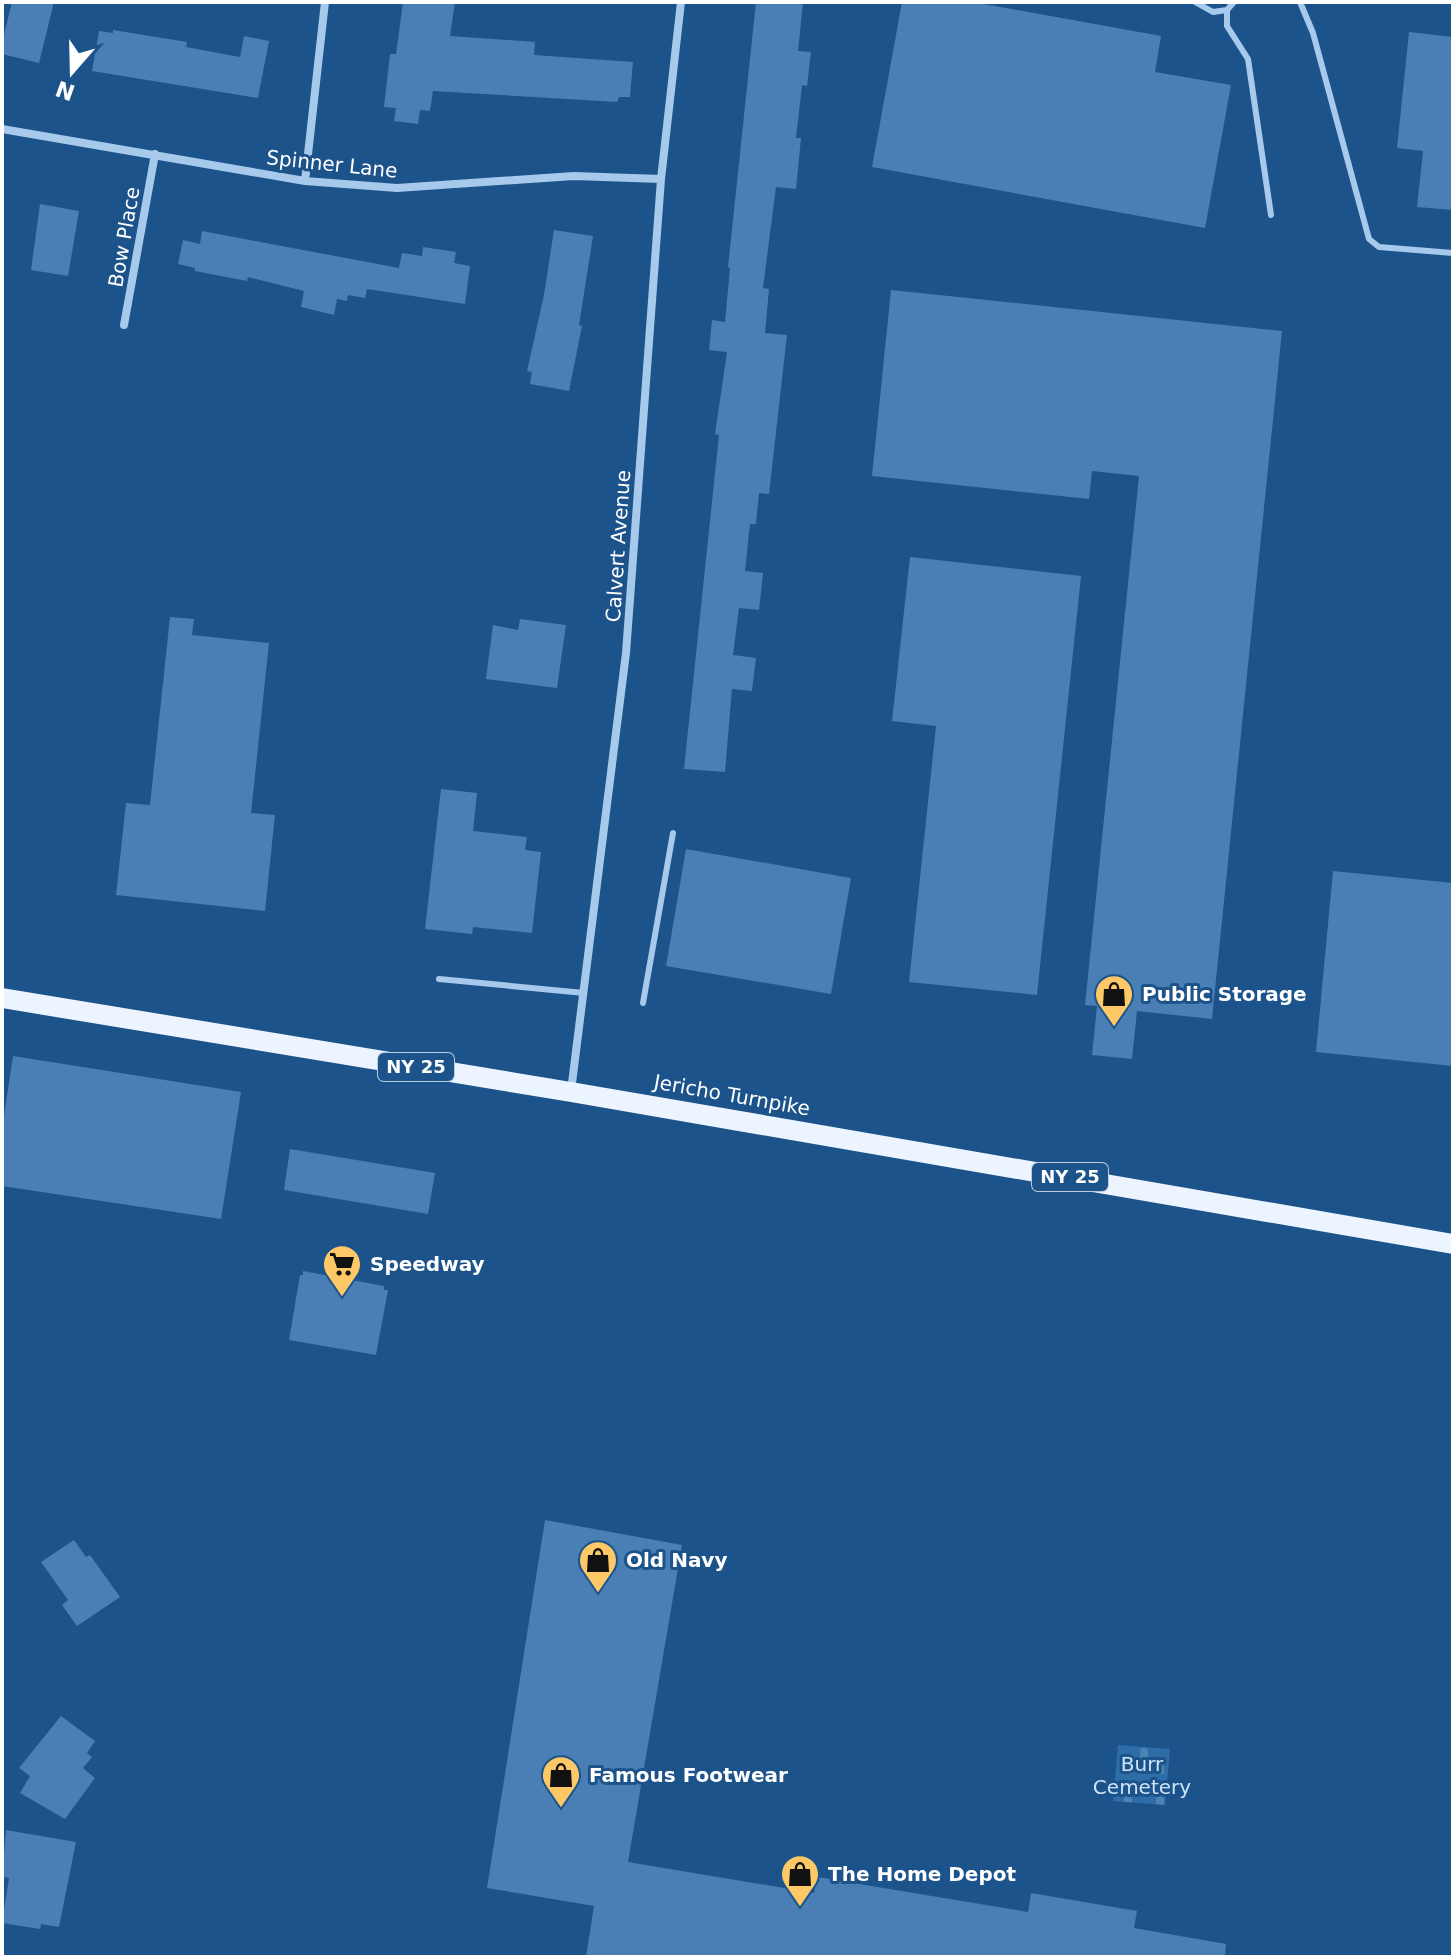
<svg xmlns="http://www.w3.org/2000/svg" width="1455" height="1959" font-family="'DejaVu Sans',sans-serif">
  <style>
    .cemetery { fill: url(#cemetery-stones) }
    .building { fill: #497fb4 }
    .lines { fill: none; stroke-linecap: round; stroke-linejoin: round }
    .lane { stroke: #a7caec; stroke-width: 6 }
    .street { stroke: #a7caec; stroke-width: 8 }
    .primary { stroke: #ecf5ff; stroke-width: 20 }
    .labels { text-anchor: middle; stroke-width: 6; stroke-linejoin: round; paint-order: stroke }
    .shield { fill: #1c538a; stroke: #bbcbdc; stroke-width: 2 }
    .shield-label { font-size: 18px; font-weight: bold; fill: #fff }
    .street-label { font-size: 20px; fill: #fff; stroke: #1c538a }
    .poi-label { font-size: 20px; font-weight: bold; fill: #fff; stroke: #1c538a; text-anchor: start }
    .park-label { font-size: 20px; fill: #cce3f9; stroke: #1c538a }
  </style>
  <defs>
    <pattern id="cemetery-stones" width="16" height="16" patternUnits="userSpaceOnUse" patternTransform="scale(2)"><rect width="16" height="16" fill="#2f6da8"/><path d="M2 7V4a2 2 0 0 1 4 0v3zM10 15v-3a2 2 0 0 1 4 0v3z" fill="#4e83b5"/></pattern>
  </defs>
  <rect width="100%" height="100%" fill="#1c538a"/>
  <path class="cemetery" d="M1118,1745L1170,1749L1165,1805L1113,1801Z"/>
  <path class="building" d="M12,2H54L39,63L2,54V43Z
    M403,2H455L450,36L535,42L534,55L633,62L630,97H619L617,102L433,91L430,111L420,110L418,124L394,121L396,108L384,107L390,54H396Z
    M756,2H803L798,51L811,52L807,86L802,85L796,138H801L796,189L776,187L763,288L769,289L765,333L787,335L769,494L759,493L756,524H750L745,571L763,573L759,610L739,608L733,655L756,658L752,691L732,689L725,772L684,769L719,435L715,434L727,352L709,350L712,320L725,322L730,268L728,267Z
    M902,2H973L1161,36L1155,72L1231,85L1205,228L872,167Z
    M113,30L187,42L186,47L240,57L244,36L269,41L258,98L92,71L99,31L113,33Z
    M1409,32L1453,37V210L1417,207L1423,151L1397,148Z
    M40,204L79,211L68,276L31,270Z
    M554,230L593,236L579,325L582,326L569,391L530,384L532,372L527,371L544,295Z
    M202,231L399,268L402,253L422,256L423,247L456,252L454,263L470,266L465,304L367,289L365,298L348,295L347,301L337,299L334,315L301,307L304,291L248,277L247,281L195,271V268L178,264L183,240L200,244Z
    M891,290L1282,331L1212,1019L1137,1011L1132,1059L1092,1055L1097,1006L1085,1005L1139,476L1092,471L1089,499L872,476Z
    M910,557L1081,576L1037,995L909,982L936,726L892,721Z
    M170,617L194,619L192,635L269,643L251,813L275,815L265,911L116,895L126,803L150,805Z
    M520,619L566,625L557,688L486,679L493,625L518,630Z
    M441,789L477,793L473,831L527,837L525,850L541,852L532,933L473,927L472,934L425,929Z
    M686,849L851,878L831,994L666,966Z
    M1333,871L1453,883V1066L1316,1052Z
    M13,1056L241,1092L221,1219L2,1186V1129Z
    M290,1149L435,1173L428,1214L284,1190Z
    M303,1271L384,1286V1290H388L376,1355L289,1340L300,1275H303Z
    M545,1520L682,1545L628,1862L814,1893L817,1877L1028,1912L1031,1893L1137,1911L1134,1928L1226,1944L1225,1957H586L594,1906L487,1888Z
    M74,1540L86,1557L90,1555L120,1597L77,1626L62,1605L68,1600L41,1562Z
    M61,1716L95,1741L87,1753L92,1757L83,1768L95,1778L65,1819L20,1793L30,1776L19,1768Z
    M6,1830L76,1842L59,1927L41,1924L40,1929L2,1923L9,1878L2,1877Z"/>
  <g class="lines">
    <path class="lane" d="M1195,2L1213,12L1227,10
      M1234,2L1227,10V26L1248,59L1271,215
      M1300,2L1313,33L1369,239L1379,247L1453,253
      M439,979L584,993
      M643,1003L673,833"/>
    <path class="street" d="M2,129L305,181L397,188L574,176L661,179
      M305,181L325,2
      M124,325L155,154
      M571,1091L626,653L661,179L681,2"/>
    <path class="primary" d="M2,998L571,1092L1453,1244"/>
  </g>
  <defs>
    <symbol id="shop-pin" viewBox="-11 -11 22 30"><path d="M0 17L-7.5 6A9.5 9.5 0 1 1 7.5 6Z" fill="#fdc865" stroke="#1c538a"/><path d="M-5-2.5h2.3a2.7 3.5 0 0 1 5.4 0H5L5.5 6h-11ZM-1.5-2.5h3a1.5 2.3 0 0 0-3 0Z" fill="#111"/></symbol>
    <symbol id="supermarket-pin" viewBox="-11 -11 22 30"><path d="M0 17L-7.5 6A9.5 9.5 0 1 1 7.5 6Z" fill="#fdc865" stroke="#1c538a"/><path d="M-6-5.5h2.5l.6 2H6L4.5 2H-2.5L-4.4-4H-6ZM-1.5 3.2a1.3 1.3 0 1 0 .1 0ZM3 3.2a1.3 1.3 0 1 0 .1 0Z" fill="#111"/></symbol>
  </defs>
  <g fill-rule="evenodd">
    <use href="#shop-pin" x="1092" y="972" width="44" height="60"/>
    <use href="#supermarket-pin" x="320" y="1242" width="44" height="60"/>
    <use href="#shop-pin" x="576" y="1538" width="44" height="60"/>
    <use href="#shop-pin" x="539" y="1753" width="44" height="60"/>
    <use href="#shop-pin" x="778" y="1852" width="44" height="60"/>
  </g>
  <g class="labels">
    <g class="shield">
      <rect x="378" y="1053" width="76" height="28" rx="6"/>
      <rect x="1032" y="1163" width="76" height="28" rx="6"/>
    </g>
    <g class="shield-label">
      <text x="416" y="1073">NY 25</text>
      <text x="1070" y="1183">NY 25</text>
    </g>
    <g class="street-label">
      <text transform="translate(332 164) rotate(6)" y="7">Spinner Lane</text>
      <text transform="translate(124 237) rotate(-80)" y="7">Bow Place</text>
      <text transform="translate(618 546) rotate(-86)" y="7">Calvert Avenue</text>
      <text transform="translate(732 1095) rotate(10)" y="7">Jericho Turnpike</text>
    </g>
    <g class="poi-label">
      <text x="1142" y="1001">Public Storage</text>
      <text x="370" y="1271">Speedway</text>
      <text x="626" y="1567">Old Navy</text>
      <text x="589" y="1782">Famous Footwear</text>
      <text x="828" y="1881">The Home Depot</text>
    </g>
    <g class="park-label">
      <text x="1142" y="1771">Burr<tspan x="1142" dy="23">Cemetery</tspan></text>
    </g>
  </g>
  <rect width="1455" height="1959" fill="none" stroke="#ffffff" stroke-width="8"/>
  <g transform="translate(72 72) rotate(200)" stroke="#1c538a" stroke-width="6" paint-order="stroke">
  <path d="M0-6L14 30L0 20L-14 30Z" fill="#ffffff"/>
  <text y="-12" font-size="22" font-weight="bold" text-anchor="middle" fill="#ffffff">N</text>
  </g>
</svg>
